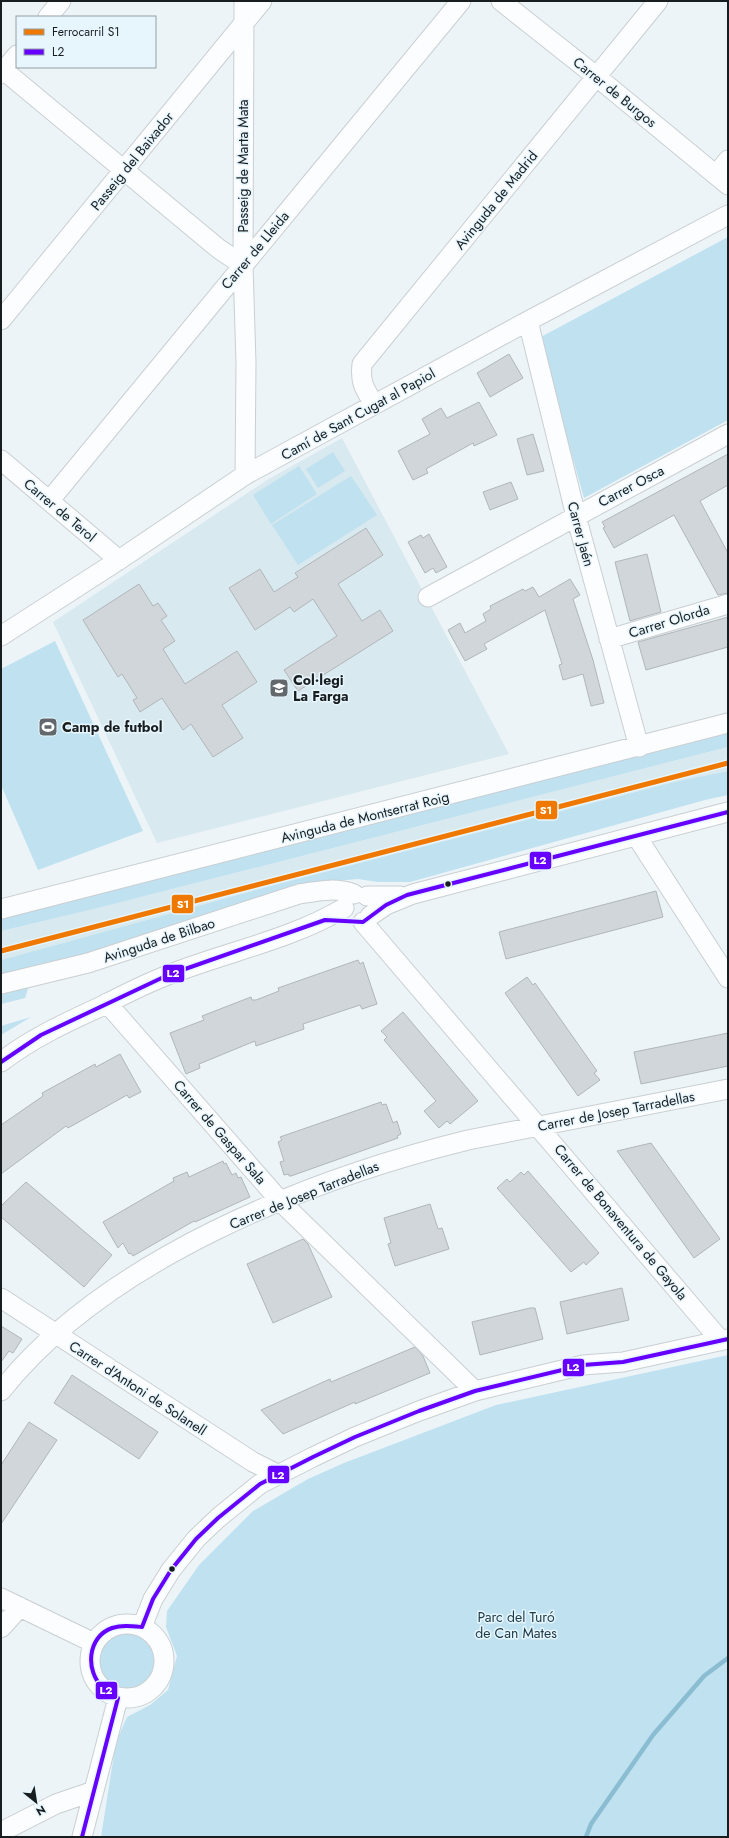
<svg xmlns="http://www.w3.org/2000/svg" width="729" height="1838" font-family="Jost,sans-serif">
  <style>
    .built { fill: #d8e9ef }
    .green { fill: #bfe1f0 }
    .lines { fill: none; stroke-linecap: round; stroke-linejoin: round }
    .stream { stroke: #8bbdd2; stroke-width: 4.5 }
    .building { fill: #d0d6da; stroke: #b1b6b9 }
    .minor-casing { stroke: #c9cfd2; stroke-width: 21 }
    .minor { stroke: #fcfdfe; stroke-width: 19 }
    .bus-1-casing { stroke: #e7f6fd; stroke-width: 7 }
    .bus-1 { stroke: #60f; stroke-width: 4 }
    .rail-1-casing { stroke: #e7f6fd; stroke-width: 8 }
    .rail-1 { stroke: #ef7900; stroke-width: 5 }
    .bus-dot { fill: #181d20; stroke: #e7f6fd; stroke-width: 1.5 }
    .labels { text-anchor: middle; stroke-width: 3; stroke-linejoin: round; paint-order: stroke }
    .street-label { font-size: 14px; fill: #181d20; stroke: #e7f6fd }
    .poi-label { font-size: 14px; font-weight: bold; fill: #181d20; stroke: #e7f6fd; text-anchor: start }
    .park-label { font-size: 14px; fill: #193946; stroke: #e7f6fd }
    .line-badge { stroke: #e7f6fd; stroke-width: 1.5 }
    .badge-label { font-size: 11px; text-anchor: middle; font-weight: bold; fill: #fff }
  </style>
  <rect width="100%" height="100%" fill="#ecf4f8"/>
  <path class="built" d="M342,438L509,754L157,843L53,622L267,480Z
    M728,747V771L674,782L278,884L1,960V931L98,908Z"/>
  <path class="green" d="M728,237V420L584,498L539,338Z
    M333,452L345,471L318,488L306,469Z
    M299,466L317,494L271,524L253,495Z
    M351,476L377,515L298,565L272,525Z
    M55,641L143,831L38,870L1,785V669Z
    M728,733V747L98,908L1,931V917Z
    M728,771V795L705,800L410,882H378L358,879L336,881L34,971L25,998L1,1004V960L278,884L674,782Z
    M31,1017L1,1035V1026Z
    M728,1355V1837H101L116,1742L127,1717L150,1705L168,1690L177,1656L166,1627L167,1611L199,1565L253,1511L308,1479L344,1463L496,1405Z
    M99 1661a28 28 0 1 1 56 0a28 28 0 1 1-56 0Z"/>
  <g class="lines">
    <path class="stream" d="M586,1837L591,1824L653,1735L704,1676L728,1658"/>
  </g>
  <path class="building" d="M509,354L523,378L490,397L477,373Z
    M479,402L497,435L474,446L473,443L426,469L428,473L413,480L398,451L430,434L422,419L441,408L447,418Z
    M533,434L544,471L527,475L517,439Z
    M728,454V485L700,501L728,553V593L718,595L674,515L614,548L603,528L605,527L602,522Z
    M511,482L518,499L490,510L483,492Z
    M366,528L383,555L338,584L362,621L380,610L393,631L298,691L284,670L337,636L313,599L294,612L290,607L255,630L229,588L260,569L274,592L298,577L295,573Z
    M429,534L447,567L436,573L433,568L425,573L408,542L421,535L423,538Z
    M647,554L661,612L630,621L615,562Z
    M570,579L580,595L573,599L593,660L604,703L591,706L583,674L563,680L559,665L562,664L545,610L484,644L487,649L465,661L448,630L460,623L465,633L486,621L483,614L491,609L490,606L523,589L525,591L533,587L539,597Z
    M139,584L153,606L158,603L167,616L161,620L175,641L163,649L185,684L237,651L257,682L222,705L243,738L213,757L191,724L183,730L162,698L140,712L133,700L137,698L122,674L118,677L83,620Z
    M728,617V647L646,670L638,642Z
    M656,891L663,917L506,959L499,932Z
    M358,960L360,964L363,962L377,1004L362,1009L360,1005L303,1024L304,1029L256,1046L255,1041L199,1064L200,1068L186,1074L170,1033L204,1020L202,1016L251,997L252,1000H256L279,991L278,988Z
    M527,977L533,985L535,983L597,1071L594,1073L600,1080L578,1096L505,993Z
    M403,1012L478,1101L450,1124L447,1121L439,1128L424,1111L436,1101L384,1040L387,1037L381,1031Z
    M728,1033V1066L641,1084L634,1052Z
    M120,1054L141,1092L129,1098L127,1095L68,1128L66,1126L1,1174V1125L43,1096L42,1093L95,1064L96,1067Z
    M381,1102L382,1105L386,1104L393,1123L397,1121L401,1134L397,1136L398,1138L291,1176H289V1174L284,1175L280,1162L284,1161L278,1142L282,1140L280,1137Z
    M651,1143L720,1239L694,1258L617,1151Z
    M223,1161L224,1164L226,1163L232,1175L236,1173L238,1178L241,1177L250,1197L195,1222L194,1221L133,1256L131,1253L129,1254L123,1243L118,1248L103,1222L174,1181L173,1178L187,1172L189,1177Z
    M528,1171L599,1253L586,1265L584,1262L571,1272L497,1188L507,1179L510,1182L521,1172L524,1175Z
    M26,1182L112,1255L84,1287L1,1217V1206Z
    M430,1204L438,1229L442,1228L449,1249L395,1266L388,1244L391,1243L384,1218Z
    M303,1239L308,1244L332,1297L273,1323L247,1264Z
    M622,1288L629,1320L567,1334L560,1302Z
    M530,1308H535L543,1339L480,1355L472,1322Z
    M1,1326L22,1339L13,1353L9,1351L1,1362Z
    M415,1347L423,1356L430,1373L355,1404V1402L283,1434L261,1410L330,1379L331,1382Z
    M72,1375L158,1432L139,1459L54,1403Z
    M29,1422L57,1440L1,1524V1465Z"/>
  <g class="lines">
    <defs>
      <path id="minor" d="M244,1L243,265L246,363L245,475
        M501,1L597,77L728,185
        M48,17L61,1
        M1,68L219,249L243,265
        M1,74L17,55
        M716,175L728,160
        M1,320L262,1
        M528,321L576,516L639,747
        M374,404C364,388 360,383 362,364L658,1
        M1,460L119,560
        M50,500L461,1
        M428,597L728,434
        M1,636L119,560L245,475L528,321L728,215
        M609,639L728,604
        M637,837L728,978
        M367,896H400
        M1,909L728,723
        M370,916L386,905L413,894L728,812
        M363,922L721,1341
        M1,984L88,963L299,894C318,891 336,887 354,894
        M107,1003L281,1202L475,1391
        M1,1062C32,1038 67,1022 102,1006C123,995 145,984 168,975C226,952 290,940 344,908
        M1,1298L253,1462L277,1474
        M1,1391C105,1260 309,1179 468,1140L728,1089
        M1,1598L94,1643
        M90 1661a37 37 0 1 1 74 0a37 37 0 1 1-74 0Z
        M142,1627L153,1599L171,1570L196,1539L218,1518L260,1484L313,1457L355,1437L419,1411L475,1391L583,1365L623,1362L728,1339
        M1,1628L20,1607
        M1,1832L56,1804L94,1791
        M82,1837L118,1698"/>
    </defs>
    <use href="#minor" class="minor-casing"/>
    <use href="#minor" class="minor"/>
    <defs>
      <path id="bus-1" d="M1,1062L41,1035L168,975L325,920L363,922L386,905L407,895L728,812
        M82,1837L118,1698C113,1695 107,1692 103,1688C85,1671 87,1637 112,1628C122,1625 131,1626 142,1627L153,1599L171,1570L196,1539L218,1518L260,1484L313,1457L355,1437L419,1411L475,1391L583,1365L623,1362L728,1339"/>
    </defs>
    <use href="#bus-1" class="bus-1-casing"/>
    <use href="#bus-1" class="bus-1"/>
    <defs>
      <path id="rail-1" d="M1,951L728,763"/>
    </defs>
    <use href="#rail-1" class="rail-1-casing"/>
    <use href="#rail-1" class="rail-1"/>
  </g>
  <defs>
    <symbol id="school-square" viewBox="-11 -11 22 22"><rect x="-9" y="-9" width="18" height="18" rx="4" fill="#62686c" stroke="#e7f6fd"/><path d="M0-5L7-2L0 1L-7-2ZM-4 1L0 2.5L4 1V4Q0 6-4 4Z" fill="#fff"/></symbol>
    <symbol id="stadium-square" viewBox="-11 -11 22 22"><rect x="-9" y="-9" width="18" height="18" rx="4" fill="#62686c" stroke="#e7f6fd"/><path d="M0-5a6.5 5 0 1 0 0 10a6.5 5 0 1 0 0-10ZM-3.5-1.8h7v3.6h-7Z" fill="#fff"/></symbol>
  </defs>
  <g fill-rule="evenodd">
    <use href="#school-square" x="268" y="677" width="22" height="22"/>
    <use href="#stadium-square" x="37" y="716" width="22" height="22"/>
  </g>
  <g class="bus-dot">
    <circle cx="448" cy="884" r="3.5"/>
    <circle cx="172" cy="1569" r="3.5"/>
  </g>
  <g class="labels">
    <g class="street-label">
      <text transform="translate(615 92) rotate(39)" y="5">Carrer de Burgos</text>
      <text transform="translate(132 161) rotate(-51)" y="5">Passeig del Baixador</text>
      <text transform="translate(243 166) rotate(-90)" y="5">Passeig de Marta Mata</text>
      <text transform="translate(496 200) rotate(-51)" y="5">Avinguda de Madrid</text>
      <text transform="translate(255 250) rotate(-50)" y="5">Carrer de Lleida</text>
      <text transform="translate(358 414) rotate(-29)" y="5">Camí de Sant Cugat al Papiol</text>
      <text transform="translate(631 486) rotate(-28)" y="5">Carrer Osca</text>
      <text transform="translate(60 510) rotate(40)" y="5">Carrer de Terol</text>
      <text transform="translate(581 534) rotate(75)" y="5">Carrer Jaén</text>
      <text transform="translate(669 621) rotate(-17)" y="5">Carrer Olorda</text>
      <text transform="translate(365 817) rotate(-14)" y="5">Avinguda de Montserrat Roig</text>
      <text transform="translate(159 940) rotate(-18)" y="5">Avinguda de Bilbao</text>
      <text transform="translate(616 1111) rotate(-11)" y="5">Carrer de Josep Tarradellas</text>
      <text transform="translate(220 1132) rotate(49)" y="5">Carrer de Gaspar Sala</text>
      <text transform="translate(304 1195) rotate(-22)" y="5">Carrer de Josep Tarradellas</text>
      <text transform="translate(621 1222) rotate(50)" y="5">Carrer de Bonaventura de Gayola</text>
      <text transform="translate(138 1388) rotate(33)" y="5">Carrer d'Antoni de Solanell</text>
    </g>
    <g class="poi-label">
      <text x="293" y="685">Col·legi<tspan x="293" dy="16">La Farga</tspan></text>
      <text x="62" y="732">Camp de futbol</text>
    </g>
    <g class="park-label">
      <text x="516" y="1622">Parc del Turó<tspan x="516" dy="16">de Can Mates</tspan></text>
    </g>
  </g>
  <g class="line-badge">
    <rect x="535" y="800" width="23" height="20" rx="4" fill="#ef7900"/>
    <rect x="529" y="851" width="23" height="19" rx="4" fill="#60f"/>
    <rect x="171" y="894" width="23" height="20" rx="4" fill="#ef7900"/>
    <rect x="162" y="964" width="23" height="19" rx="4" fill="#60f"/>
    <rect x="562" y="1358" width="23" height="19" rx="4" fill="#60f"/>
    <rect x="267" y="1465" width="23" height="19" rx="4" fill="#60f"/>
    <rect x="95" y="1681" width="23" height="19" rx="4" fill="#60f"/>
  </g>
  <g class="badge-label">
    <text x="546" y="814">S1</text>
    <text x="540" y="864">L2</text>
    <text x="183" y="908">S1</text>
    <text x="173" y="977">L2</text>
    <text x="573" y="1371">L2</text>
    <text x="278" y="1479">L2</text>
    <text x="106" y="1694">L2</text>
  </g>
  <rect width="729" height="1838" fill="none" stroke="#181d20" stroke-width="4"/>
  <rect x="16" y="16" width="140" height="52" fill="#e7f6fd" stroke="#949fa5"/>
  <rect x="24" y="29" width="20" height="6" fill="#ef7900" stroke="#949fa5"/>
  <text x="52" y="36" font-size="12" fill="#181d20">Ferrocarril S1</text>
  <rect x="24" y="49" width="20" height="6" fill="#6600ff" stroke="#949fa5"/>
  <text x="52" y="56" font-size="12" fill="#181d20">L2</text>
  <g transform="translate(36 1802) rotate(150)" stroke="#e7f6fd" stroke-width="3" paint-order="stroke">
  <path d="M0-3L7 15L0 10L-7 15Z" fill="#181d20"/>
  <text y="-6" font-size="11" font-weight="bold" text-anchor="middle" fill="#181d20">N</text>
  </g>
</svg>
